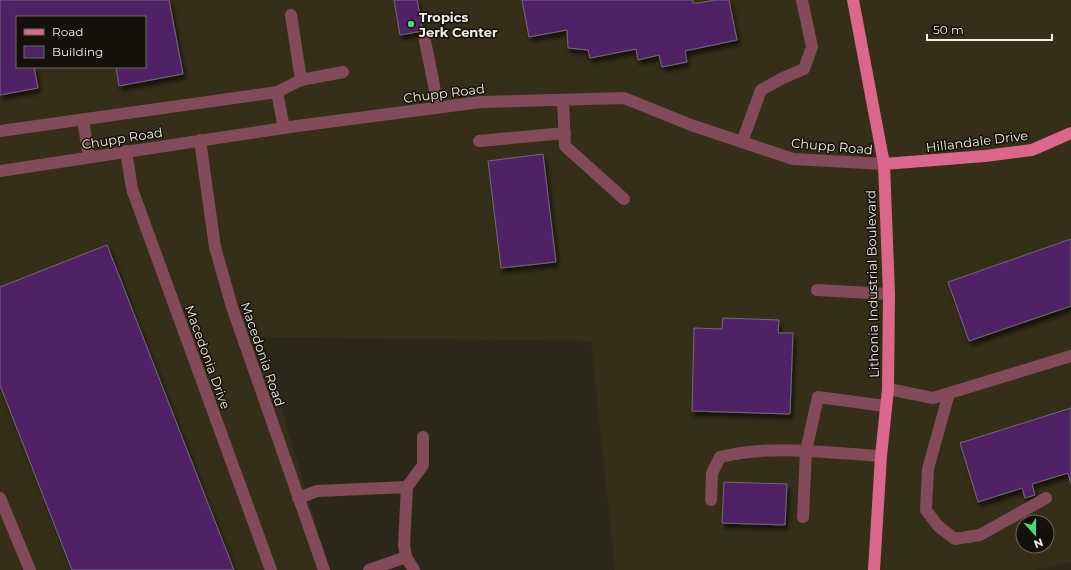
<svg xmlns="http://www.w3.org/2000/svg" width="1071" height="570" font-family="Montserrat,sans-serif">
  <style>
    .built { fill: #352e18; fill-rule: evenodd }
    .building { fill: #4f2465; stroke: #736979; filter: url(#shadow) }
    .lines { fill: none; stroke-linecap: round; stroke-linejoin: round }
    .minor { stroke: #834a5a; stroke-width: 12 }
    .major { stroke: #db678c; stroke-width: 12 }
    .poi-dot { fill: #47d779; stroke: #13110a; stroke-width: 1.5 }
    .labels { text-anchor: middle; stroke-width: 3; stroke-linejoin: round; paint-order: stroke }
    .poi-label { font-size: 13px; font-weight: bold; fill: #f2efe5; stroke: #13110a; text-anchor: start }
    .street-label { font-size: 13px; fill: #f2efe5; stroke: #13110a }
  </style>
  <defs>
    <filter id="shadow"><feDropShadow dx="2.5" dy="4.5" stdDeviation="2" flood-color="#0009"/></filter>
  </defs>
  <rect width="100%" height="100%" fill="#2c2819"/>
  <path class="built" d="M0,0H1071V562L1034,570H615L591,341L260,337L330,570H0ZM17,17H145V67H17ZM1023,522H1047V546H1023Z"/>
  <path class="building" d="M0,0H169L183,74L119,86L116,67H145V17H17V67H34L38,88L0,95Z
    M394,0H417L423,31L400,35Z
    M522,0H693V3H699L715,0H729L737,40L685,51L687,62L662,67L659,55L638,60L636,49L590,58L588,50L568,48L567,30L529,37Z
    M543,154L556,262L501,268L488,161Z
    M1071,239V306L969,341L948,282Z
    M107,245L234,570H72L0,385V287Z
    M723,318L779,320L778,333H793L790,414L692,411L694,328L722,329Z
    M1071,408V484L1068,473L1032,484L1035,495L1025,498L1022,488L978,502L960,443Z
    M724,482L787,484L785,525L722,523Z"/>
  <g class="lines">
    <path class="minor" d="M425,41L434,85L437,108
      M301,80L343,72
      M277,92L301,80L291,15
      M563,100L565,146L624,199
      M83,120L89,157
      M0,131L277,92L284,128
      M200,140L215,247L232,307L324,570
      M479,141L565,133
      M742,142L761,90L783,78L804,69L812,47L802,0
      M126,151L132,189L271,570
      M0,171L297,126L481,102L624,98L691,125L793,159L884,164
      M817,290L889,294
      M888,389L933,398L1071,356
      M949,393L928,469L926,510L938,526L955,539L980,535L1046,498
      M407,487L404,545L406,557L414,570
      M0,498L30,570
      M298,498L317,491L407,487L423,465V437
      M711,500L712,473L720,457C771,444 829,453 881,456
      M803,517L806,451L818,397L885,406
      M369,570L406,557"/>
    <path class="major" d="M853,0L884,164L889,294L888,389L881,456L874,570
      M884,164L985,156L1032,150L1071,133"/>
  </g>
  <circle class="poi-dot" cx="411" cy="24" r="4"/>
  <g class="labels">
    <g class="poi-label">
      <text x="419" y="22">Tropics<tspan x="419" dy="15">Jerk Center</tspan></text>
    </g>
    <g class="street-label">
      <text transform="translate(444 93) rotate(-7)" y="5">Chupp Road</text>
      <text transform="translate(122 138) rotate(-9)" y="5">Chupp Road</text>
      <text transform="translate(977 141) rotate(-7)" y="5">Hillandale Drive</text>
      <text transform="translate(832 146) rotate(5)" y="5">Chupp Road</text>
      <text transform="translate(872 284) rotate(-91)" y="5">Lithonia Industrial Boulevard</text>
      <text transform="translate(263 354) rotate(71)" y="5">Macedonia Road</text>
      <text transform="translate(208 357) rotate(70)" y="5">Macedonia Drive</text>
    </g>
  </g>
  <rect x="16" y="16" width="130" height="52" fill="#13110a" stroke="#6c6a62"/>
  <rect x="24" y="29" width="20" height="6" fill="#db678c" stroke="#6c6a62"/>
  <text x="52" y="36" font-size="12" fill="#f2efe5">Road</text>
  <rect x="24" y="46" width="20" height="12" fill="#4f2465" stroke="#6c6a62"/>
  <text x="52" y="56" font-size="12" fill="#f2efe5">Building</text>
  <g transform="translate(1035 534) rotate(159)"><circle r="19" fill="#13110a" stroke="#6c6a62"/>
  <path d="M0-3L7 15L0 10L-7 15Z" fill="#47d779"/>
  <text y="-6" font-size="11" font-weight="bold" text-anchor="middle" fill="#f2efe5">N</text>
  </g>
  <path d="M927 34v6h125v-6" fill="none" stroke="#f2efe5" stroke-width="2"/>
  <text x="933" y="34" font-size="12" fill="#f2efe5" stroke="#13110a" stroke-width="3" paint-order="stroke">50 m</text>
</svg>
